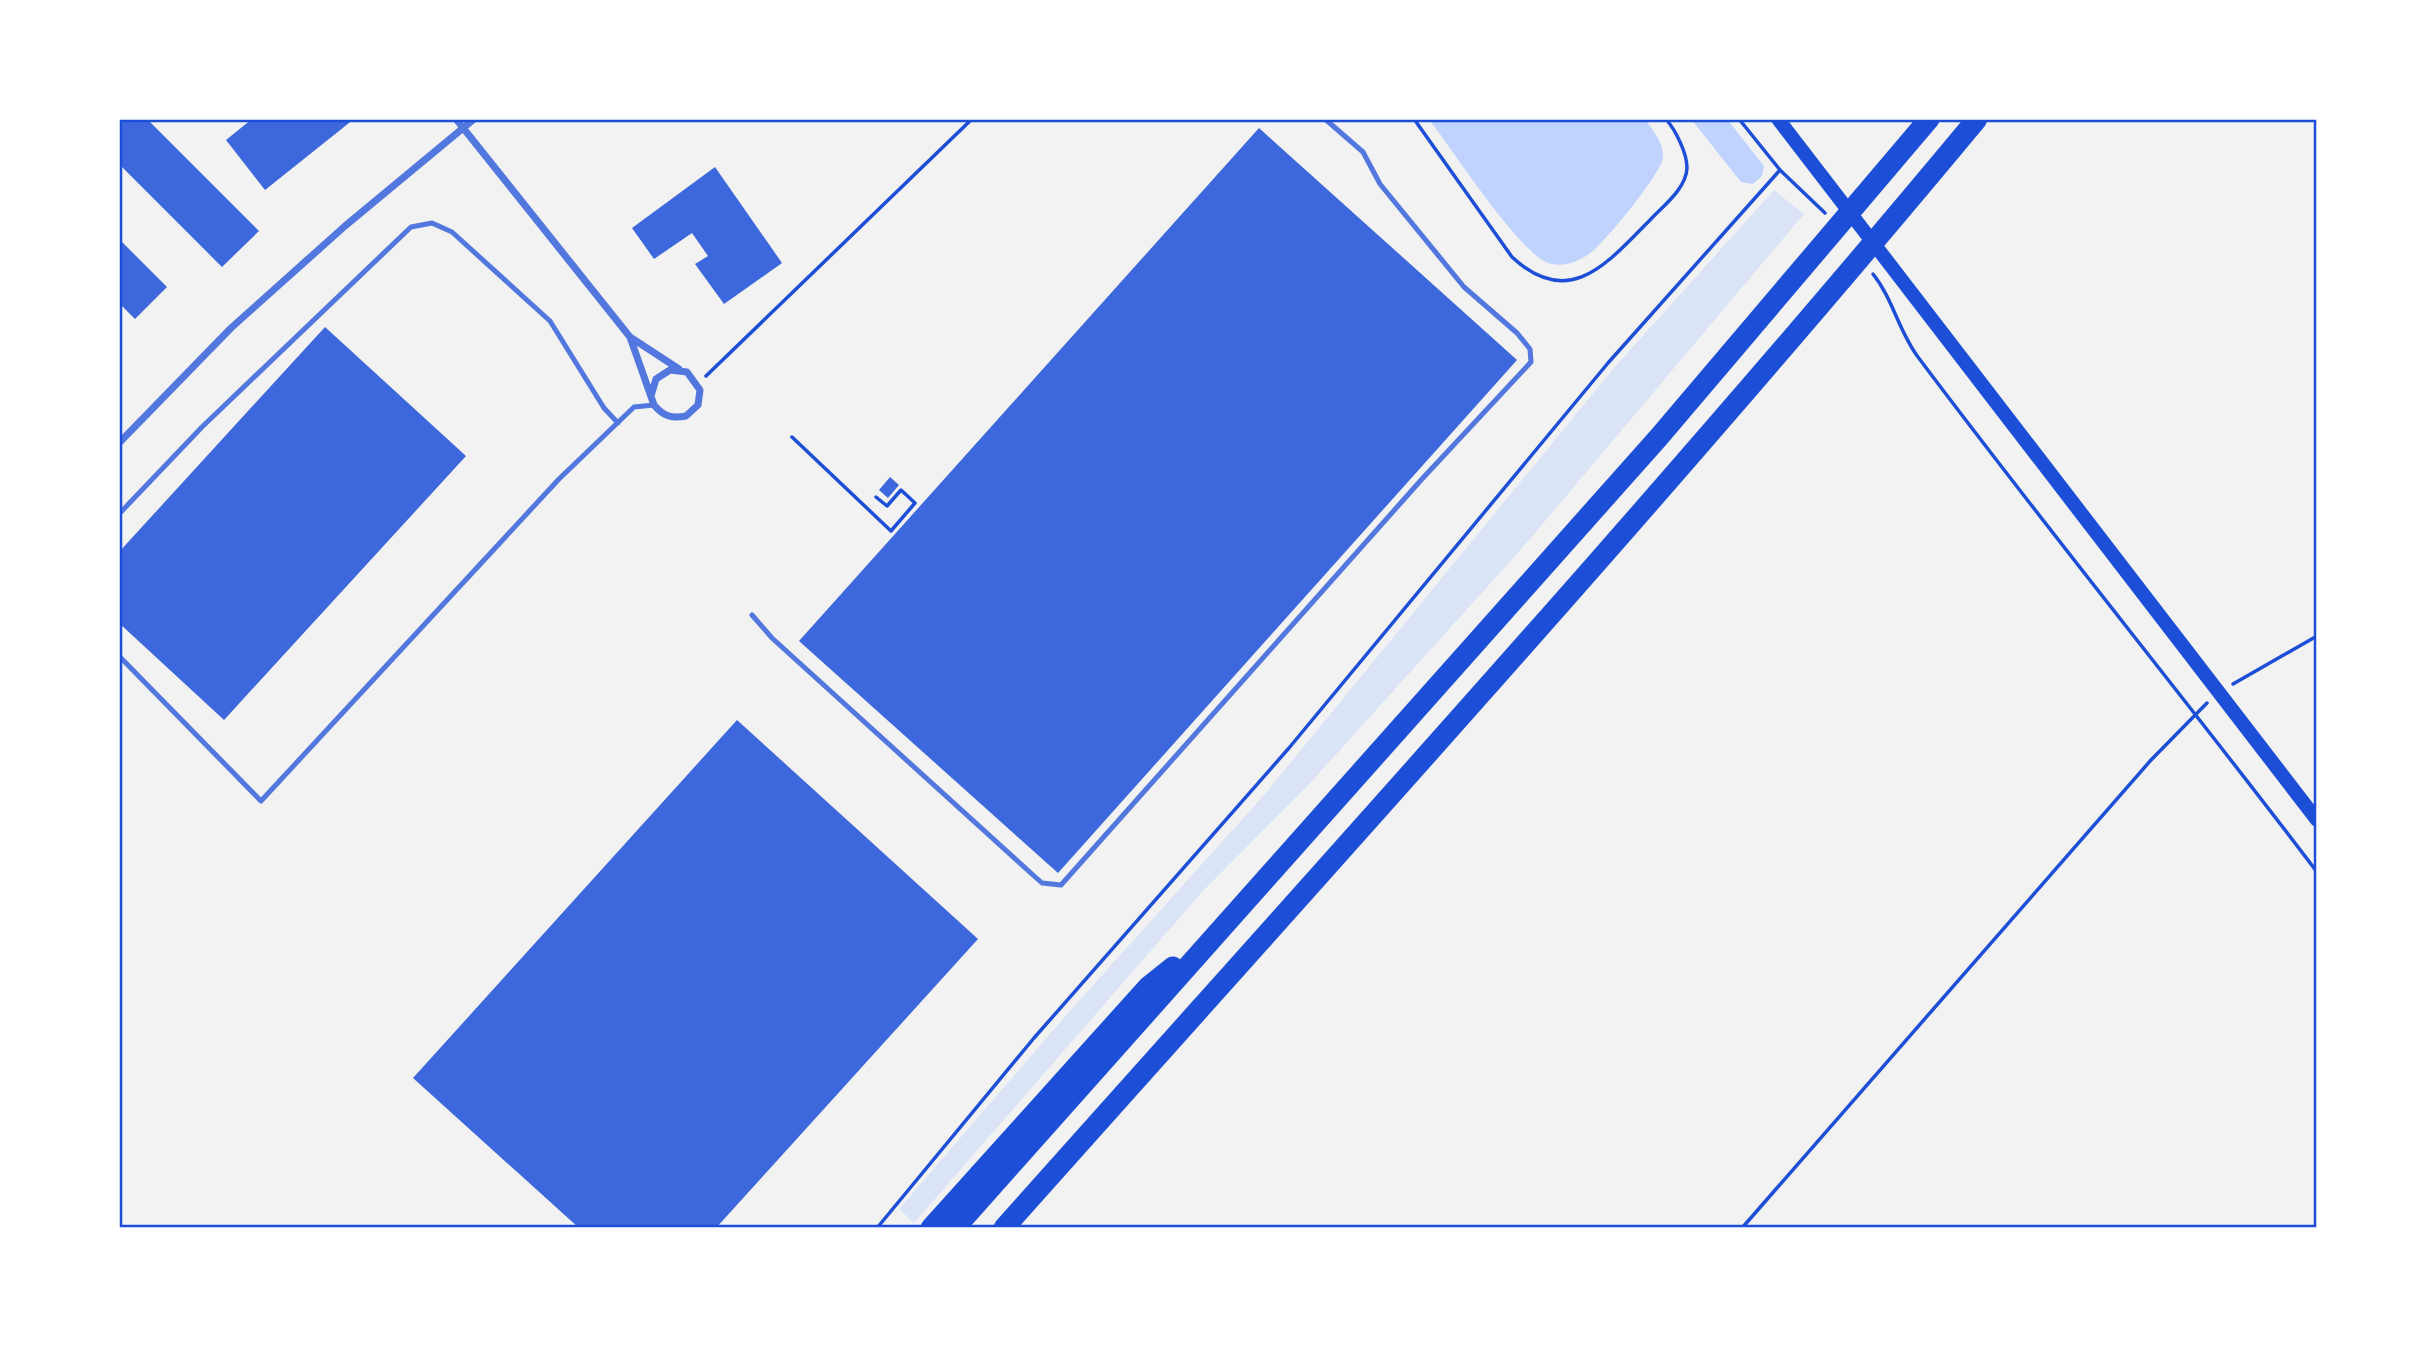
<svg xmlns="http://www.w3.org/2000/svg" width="2436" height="1347" font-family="'Archivo Narrow',sans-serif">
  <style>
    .green { fill: #dbe4f7 }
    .water { fill: #bfd3fe }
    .building { fill: #3d67dc }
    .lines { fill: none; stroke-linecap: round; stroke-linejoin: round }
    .path { stroke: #1d4ed8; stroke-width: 3.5 }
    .service { stroke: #5277de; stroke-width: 5 }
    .minor { stroke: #5277de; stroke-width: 7 }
    .secondary { stroke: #1d4ed8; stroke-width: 14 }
    .motorway { stroke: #1d4ed8; stroke-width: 21 }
    .neatline { fill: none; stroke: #1d4ed8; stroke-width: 2.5 }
  </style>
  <rect width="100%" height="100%" fill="#f2f2f2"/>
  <path class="green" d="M1774,190L1804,214L1524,546L1313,780L1202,892L914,1223L899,1209L1061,1021L1264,795L1613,369Z"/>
  <path class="water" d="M1429,119H1645C1652,129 1664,143 1663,157C1662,173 1603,245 1589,254C1576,263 1558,269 1544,261C1513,243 1453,151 1429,119Z
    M1691,119H1727L1764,166L1762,176L1753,184L1741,182Z"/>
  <path class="building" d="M119,119H147L259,231L222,267L119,164Z
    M252,119H354L265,190L226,140Z
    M1259,128L1517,360L1058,873L799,641Z
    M715,167L782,263L724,304L695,264L708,256L692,233L654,259L632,228Z
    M119,239L167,287L135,319L119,303Z
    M325,327L466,456L224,720L119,623V552Z
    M890,477L899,485L888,498L879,490Z
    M737,720L978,939L716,1228H579L413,1078Z"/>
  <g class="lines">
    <path class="path" d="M1414,119L1512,257C1570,311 1608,262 1650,220C1663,206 1686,189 1687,168C1687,153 1676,131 1666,119
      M1739,119L1780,170L1825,213
      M1873,274C1893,299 1899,332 1918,357C2048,531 2186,699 2317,872
      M706,376L972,119
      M792,437L891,531L915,503L901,490L887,506L876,497
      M2233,684L2317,636
      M877,1228L1034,1038L1289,748L1608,363L1780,170
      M1742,1228L2151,760L2207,703"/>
    <path class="service" d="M119,514L202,427L411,227L432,223L452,232L550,321L604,408L618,423
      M752,615L772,638L1033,875L1042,883L1061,885L1422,479L1531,362L1530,349L1517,333L1464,287L1380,184L1363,152L1325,119
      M119,656L261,801L559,479L634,407L654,405"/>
    <path class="minor" d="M456,119L630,337L679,369
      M630,337L654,405C663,416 672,419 686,416L698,405L700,390L687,372L670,370L656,379L651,396
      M119,443L231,328L345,226L474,119"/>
    <path class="secondary" d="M1778,119L2317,820"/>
    <path class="motorway" d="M931,1228L1148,987L1173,967
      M955,1228L1659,437L1929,119
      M1004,1228C1331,861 1663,497 1977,119"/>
  </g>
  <rect width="2436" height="1347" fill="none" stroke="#ffffff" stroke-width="242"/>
  <rect x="121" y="121" width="2194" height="1105" class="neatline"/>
</svg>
